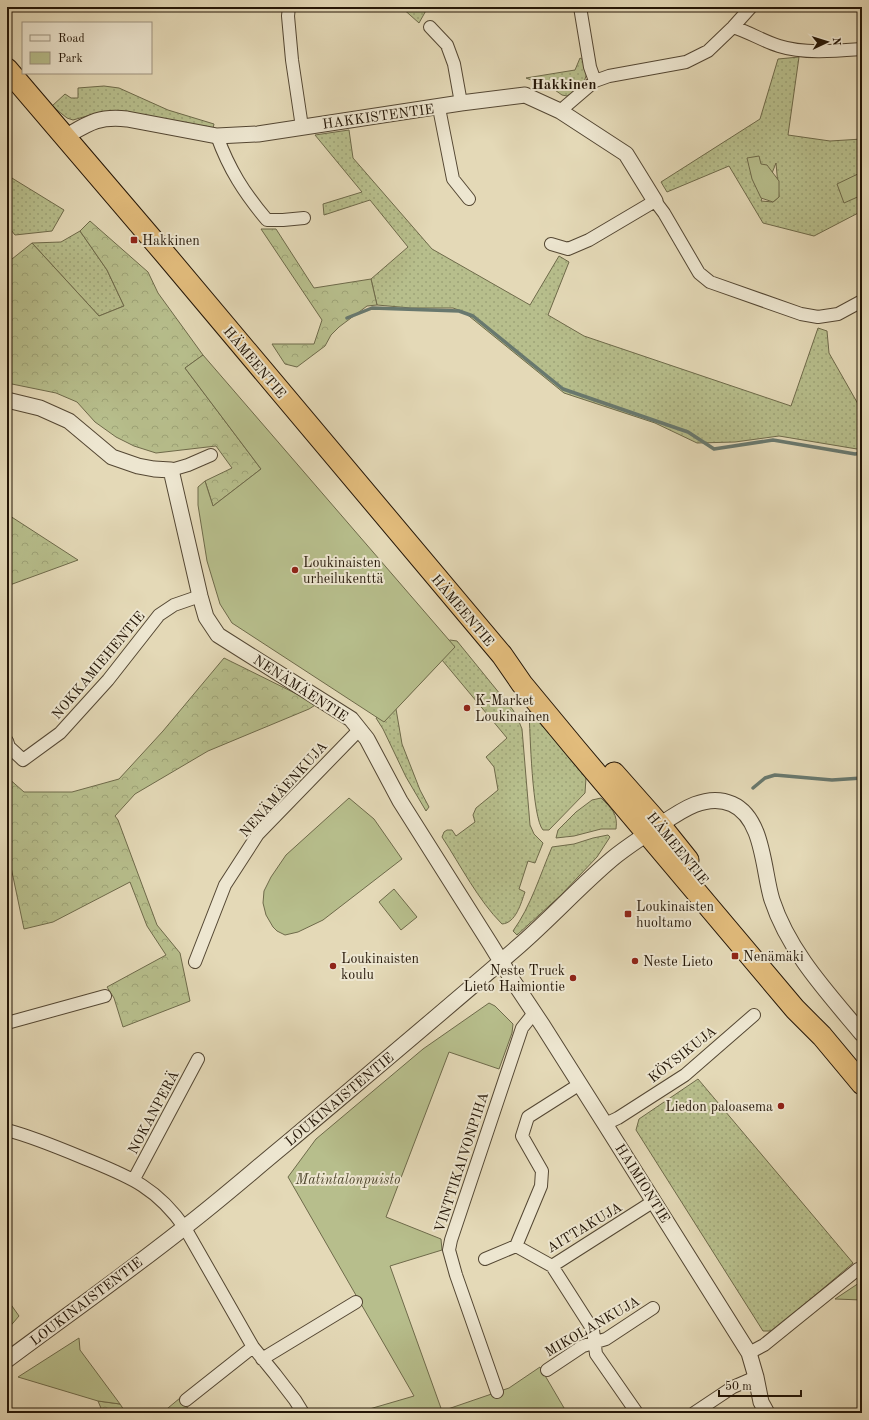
<svg xmlns="http://www.w3.org/2000/svg" width="869" height="1420" font-family="'Old Standard TT',serif">
  <style>
    .grass { fill: url(#grass-dots); stroke: #6e6a4a; fill-rule: evenodd }
    .forest { fill: url(#forest-crowns); stroke: #6e6a4a }
    .green { fill: #b7be8c; stroke: #6e6a4a }
    .lines { fill: none; stroke-linecap: round; stroke-linejoin: round }
    .stream { stroke: #68786e; stroke-width: 3.5 }
    .minor-casing { stroke: #544733; stroke-width: 14 }
    .tertiary-casing { stroke: #544733; stroke-width: 17 }
    .trunk-casing { stroke: #241607; stroke-width: 23 }
    .minor { stroke: #ede6d0; stroke-width: 12 }
    .tertiary { stroke: #ede6d0; stroke-width: 15 }
    .trunk { stroke: #e2bc7c; stroke-width: 21 }
    .poi-dot { fill: #8f2418; stroke: #ede6d0; stroke-width: 1.5 }
    .labels { text-anchor: middle; stroke-width: 4; stroke-linejoin: round; paint-order: stroke }
    .street-label { font-size: 14px; fill: #241607; stroke: #ede6d0 }
    .poi-label { font-size: 14px; fill: #241607; stroke: #ede6d0; text-anchor: start }
    .park-label { font-size: 14px; font-style: italic; fill: #50482f; stroke: #ede6d0 }
    .neighbourhood-label { font-size: 15px; font-weight: bold; fill: #241607; stroke: #ede6d0 }
  </style>
  <defs>
    <pattern id="grass-dots" width="8" height="8" patternUnits="userSpaceOnUse"><rect width="8" height="8" fill="#b7be8c"/><path d="M2 2h.1M6 6h.1" fill="none" stroke="#9da377" stroke-width="1.8" stroke-linecap="round"/></pattern>
    <pattern id="forest-crowns" width="20" height="18" patternUnits="userSpaceOnUse"><rect width="20" height="18" fill="#b7be8c"/><path d="M2 6a3 3 0 1 1 6 0M12 15a3 3 0 1 1 6 0" fill="none" stroke="#9da377"/></pattern>
  </defs>
  <rect width="100%" height="100%" fill="#e4d9b7"/>
  <filter id="stains"><feTurbulence type="fractalNoise" baseFrequency=".005" numOctaves="4"/><feColorMatrix values="0 0 0 0 .2 0 0 0 0 .09 0 0 0 0 .02 0 0 0 .5 -.17"/></filter>
  <radialGradient id="worn" r=".72"><stop offset=".6" stop-color="#630" stop-opacity="0"/><stop offset="1" stop-color="#630" stop-opacity=".3"/></radialGradient>
  <path class="grass" d="M401,7H428L419,23Z
    M799,57L788,135L830,141L862,139V211L814,236L763,223L729,166L667,192L661,182L760,119L778,59ZM776,163L779,197L773,202L761,201Z
    M580,58L585,61L587,73L584,82L572,93L567,96L562,95L552,88L526,78L575,70Z
    M104,86L119,88L168,110L214,124L213,128L121,113L101,112L73,120L67,118L52,106L65,94L71,98H78V88Z
    M349,130L353,158L432,249L530,305L559,256L569,262L548,315L584,336L791,406L818,328L827,331L829,353L862,411V447L857,449L779,436L735,442L697,443L655,423L564,393L464,312L453,308H411L377,305L371,279L408,247L370,200L324,215L323,204L362,192L315,135Z
    M7,175L64,210L52,231L15,235L7,225Z
    M80,231L107,270L124,306L99,316L32,243L61,242Z
    M450,640L457,641L513,710L518,719L522,729L530,825L534,834L543,843L535,863L528,861L519,889L525,892C521,903 516,923 502,924C478,900 461,866 442,837L444,832L447,830H452L456,836L475,822L473,815L476,808L498,790L494,767L486,757L507,738L442,660L396,709L402,744L420,790L429,807L426,811L406,777L383,729L376,718L436,654L446,642Z
    M529,711L553,738L586,778L585,793L549,830H543C532,818 530,731 529,711Z
    M601,798C612,809 618,814 616,829H601L574,836L556,838L558,830L576,812L592,800Z
    M608,835L610,837L597,857L561,895L517,935L513,931C531,906 540,875 552,847L574,844L593,838Z
    M698,1079L853,1263L773,1331H763L636,1130L639,1119Z"/>
  <path class="forest" d="M90,221L148,272L158,293L203,355L185,368L261,469L213,506L205,481L232,468L216,446L156,453L134,446L116,437L95,422L77,402L56,393L7,383V263L32,243L99,316L124,306L107,270L80,231Z
    M261,229H276L314,288L371,279L377,305L367,306L339,327L331,335L325,346L297,367L285,364L272,344H314L322,320Z
    M7,514L78,560L7,586Z
    M224,658L317,704L309,709L208,751L135,794L115,816L118,820L157,925L180,953L190,1001L123,1027L114,998L107,987L166,955L147,926L130,882L53,922L24,929L7,848V777L24,792H72L119,779L163,731Z
    M180,1398L190,1411L187,1413H162Z
    M98,1401L120,1404L126,1413H103Z"/>
  <path class="green" d="M759,156L761,164L767,165L779,181V197L773,202L761,198L752,179L747,158Z
    M862,172V195L844,203L837,184Z
    M203,355L455,647L384,722L232,623L220,604L207,561L198,505V487L205,481L213,506L261,469L185,368Z
    M349,798L374,819L402,859L323,920L298,932L285,935L277,931L273,927L266,915L263,903L264,891L271,877L286,855Z
    M394,889L417,917L401,930L379,902Z
    M489,1003L495,1006L513,1024L512,1033L499,1069L449,1052L386,1217L441,1239L442,1250L390,1266L442,1411L509,1388L540,1367L567,1413H364L366,1410L414,1396L288,1177L316,1139L423,1049Z
    M862,1281V1300L835,1299Z
    M7,1299L19,1316L7,1330Z
    M79,1338L80,1350L120,1404L98,1401L18,1377Z"/>
  <g class="lines">
    <path class="stream" d="M347,318L372,308L459,311L473,316L563,389L688,432L714,449L773,440L855,454L862,453
      M753,788L765,778L775,775L832,780L862,778"/>
    <defs>
      <path id="minor" d="M289,7L288,16L292,60L302,127
        M580,7L590,67L595,81
        M430,27L447,45L454,64L461,103
        M733,27C749,32 763,41 779,46C804,54 836,51 862,49
        M439,108L453,179L469,199
        M560,111L595,81L609,76L686,62L708,51L733,27L751,7
        M217,136C229,169 244,193 267,220H283L304,218
        M551,244L568,249L589,240L655,201L664,213L699,273L710,282L801,314L818,317L838,314L862,301
        M171,470L188,465L211,455
        M7,741L9,747L23,760L60,733L108,680L159,615L174,605L200,596
        M195,962L225,885L258,834L360,729
        M7,1023L105,996
        M605,1124L618,1118L685,1075L754,1015
        M7,1130C33,1137 57,1147 81,1157C127,1176 155,1185 185,1228L253,1347L275,1374L295,1400L303,1413
        M134,1179L198,1059
        M516,1246L541,1186L542,1171L522,1136L528,1117L580,1084
        M485,1259L516,1246L552,1266L654,1201
        M552,1266L593,1330L596,1354L637,1413
        M749,1353L764,1345L858,1269
        M262,1359L356,1302
        M547,1370L583,1346L606,1339L653,1308
        M497,1392L456,1275L449,1250L451,1240L522,1028L534,1013
        M186,1400L253,1347
        M694,1413L733,1387L756,1377"/>
      <path id="tertiary" d="M65,137C89,123 98,116 127,119L217,136L258,134L461,103L525,95L560,111L626,154L655,201
        M7,400L40,408L69,421L112,457L138,466L154,469L171,470L200,596L206,617L218,635L351,719L367,739L400,801L491,945L513,981L543,1026L605,1124L749,1353L756,1377L761,1402L767,1413
        M7,1360C66,1316 127,1273 185,1227C220,1200 253,1171 287,1143C365,1077 443,1012 520,945C552,917 580,886 612,859C624,849 638,840 651,831C674,816 703,791 732,804C764,818 763,872 772,900C789,952 828,993 862,1034"/>
      <path id="trunk" d="M7,69L165,254L502,655L522,684L575,748L795,1009L822,1036L862,1084
        M614,773L660,825L688,860"/>
    </defs>
    <use href="#minor" class="minor-casing"/>
    <use href="#tertiary" class="tertiary-casing"/>
    <use href="#trunk" class="trunk-casing"/>
    <use href="#minor" class="minor"/>
    <use href="#tertiary" class="tertiary"/>
    <use href="#trunk" class="trunk"/>
  </g>
  <g class="poi-dot">
    <rect x="130" y="236" width="8" height="8" rx="2"/>
    <circle cx="295" cy="570" r="4"/>
    <circle cx="467" cy="708" r="4"/>
    <rect x="624" y="910" width="8" height="8" rx="2"/>
    <rect x="731" y="952" width="8" height="8" rx="2"/>
    <circle cx="635" cy="961" r="4"/>
    <circle cx="333" cy="966" r="4"/>
    <circle cx="573" cy="978" r="4"/>
    <circle cx="781" cy="1106" r="4"/>
  </g>
  <g class="labels">
    <g class="street-label">
      <text transform="translate(378 116) rotate(-8)" y="5">HAKKISTENTIE</text>
      <text transform="translate(255 362) rotate(50)" y="5">HÄMEENTIE</text>
      <text transform="translate(463 610) rotate(50)" y="5">HÄMEENTIE</text>
      <text transform="translate(98 665) rotate(-50)" y="5">NOKKAMIEHENTIE</text>
      <text transform="translate(301 688) rotate(33)" y="5">NENÄMÄENTIE</text>
      <text transform="translate(283 789) rotate(-48)" y="5">NENÄMÄENKUJA</text>
      <text transform="translate(678 848) rotate(51)" y="5">HÄMEENTIE</text>
      <text transform="translate(682 1054) rotate(-38)" y="5">KÖYSIKUJA</text>
      <text transform="translate(339 1099) rotate(-40)" y="5">LOUKINAISTENTIE</text>
      <text transform="translate(153 1112) rotate(-62)" y="5">NOKANPERÄ</text>
      <text transform="translate(461 1162) rotate(-72)" y="5">VINTTIKAIVONPIHA</text>
      <text transform="translate(643 1183) rotate(58)" y="5">HAIMIONTIE</text>
      <text transform="translate(584 1227) rotate(-31)" y="5">AITTAKUJA</text>
      <text transform="translate(86 1301) rotate(-37)" y="5">LOUKINAISTENTIE</text>
      <text transform="translate(592 1326) rotate(-30)" y="5">MIKOLANKUJA</text>
    </g>
    <g class="poi-label">
      <text x="142" y="245">Hakkinen</text>
      <text x="303" y="567">Loukinaisten<tspan x="303" dy="16">urheilukenttä</tspan></text>
      <text x="475" y="705">K-Market<tspan x="475" dy="16">Loukinainen</tspan></text>
      <text x="636" y="911">Loukinaisten<tspan x="636" dy="16">huoltamo</tspan></text>
      <text x="743" y="961">Nenämäki</text>
      <text x="341" y="963">Loukinaisten<tspan x="341" dy="16">koulu</tspan></text>
      <text x="643" y="966">Neste Lieto</text>
      <text x="565" y="975" text-anchor="end">Neste Truck<tspan x="565" dy="16">Lieto Haimiontie</tspan></text>
      <text x="773" y="1111" text-anchor="end">Liedon paloasema</text>
    </g>
    <g class="park-label">
      <text x="348" y="1184">Matintalonpuisto</text>
    </g>
    <g class="neighbourhood-label">
      <text x="564" y="89">Hakkinen</text>
    </g>
  </g>
  <rect width="869" height="1420" fill="none" stroke="#e4d9b7" stroke-width="24"/>
  <rect x="8" y="8" width="853" height="1404" fill="none" stroke="#241607" stroke-width="2"/>
  <rect x="12" y="12" width="845" height="1396" fill="none" stroke="#241607"/>
  <rect x="22" y="22" width="130" height="52" fill="#ede6d0" stroke="#9d9380"/>
  <rect x="30" y="35" width="20" height="6" fill="#ede6d0" stroke="#9d9380"/>
  <text x="58" y="42" font-size="12" fill="#241607">Road</text>
  <rect x="30" y="52" width="20" height="12" fill="#b7be8c" stroke="#9d9380"/>
  <text x="58" y="62" font-size="12" fill="#241607">Park</text>
  <g transform="translate(827 42) rotate(86)" stroke="#ede6d0" stroke-width="3" paint-order="stroke">
  <path d="M0-3L7 15L0 10L-7 15Z" fill="#241607"/>
  <text y="-6" font-size="11" font-weight="bold" text-anchor="middle" fill="#241607">N</text>
  </g>
  <path d="M719 1390v6h82v-6" fill="none" stroke="#241607" stroke-width="2"/>
  <text x="725" y="1390" font-size="12" fill="#241607" stroke="#ede6d0" stroke-width="3" paint-order="stroke">50 m</text>
  <rect width="100%" height="100%" filter="url(#stains)"/>
  <rect width="100%" height="100%" fill="url(#worn)"/>
</svg>
